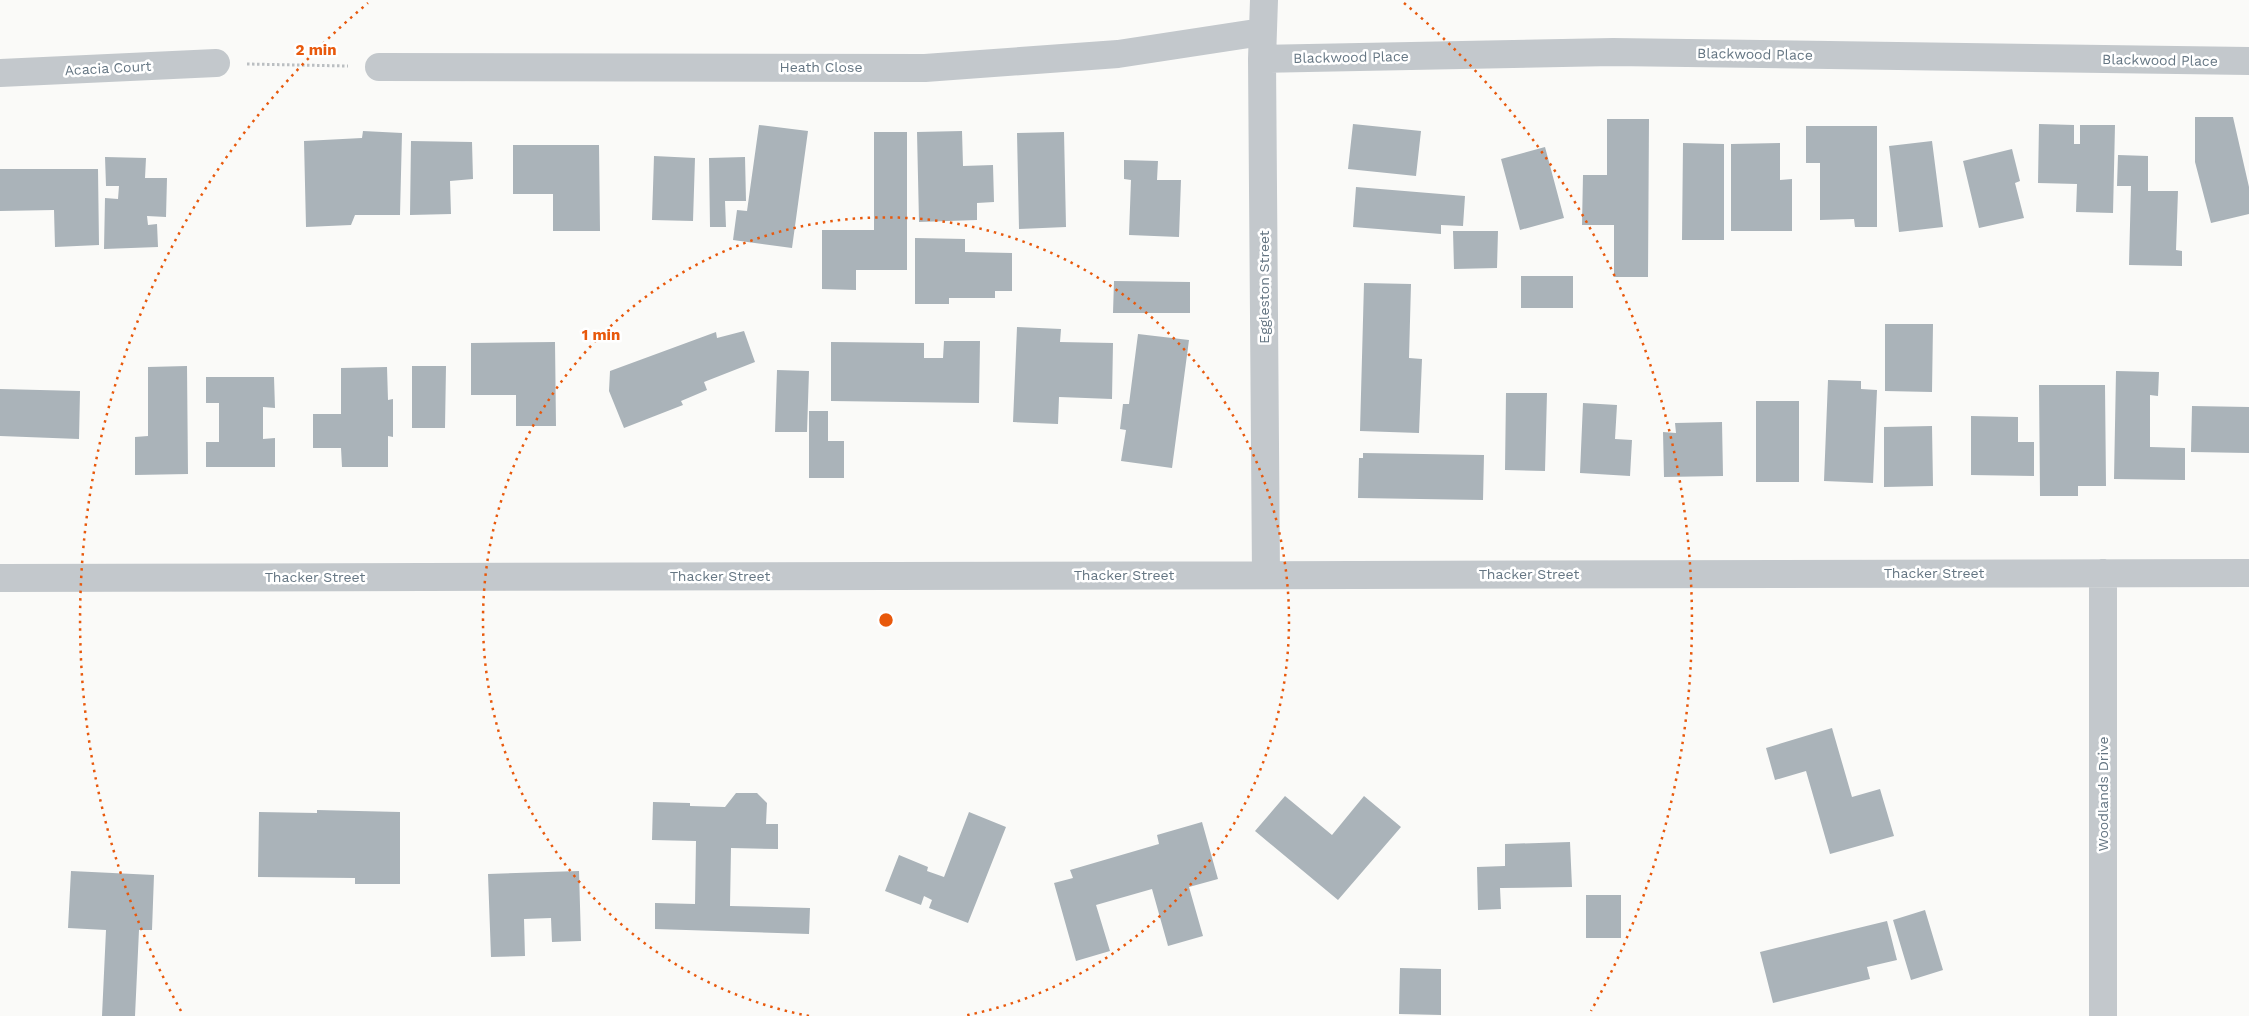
<svg xmlns="http://www.w3.org/2000/svg" width="2249" height="1016" font-family="'Work Sans',sans-serif">
  <style>
    .building { fill: #aab3b9 }
    .lines { fill: none; stroke-linecap: round; stroke-linejoin: round }
    .path { stroke: #bbbfc2; stroke-width: 3; stroke-dasharray: 2.5 2.5; stroke-linecap: butt }
    .minor { stroke: #c3c8cc; stroke-width: 28 }
    .ring { fill: none; stroke: #e8590c; stroke-width: 2.5; stroke-dasharray: 2.5 5 }
    .labels { text-anchor: middle; stroke-width: 5; stroke-linejoin: round; paint-order: stroke }
    .street-label { font-size: 14px; fill: #657683; stroke: #fff }
    .centre { fill: #e8590c; stroke: #fff; stroke-width: 2.5 }
    .ring-label { font-size: 15px; text-anchor: middle; font-weight: bold; fill: #e8590c; stroke: #fff; stroke-width: 5; stroke-linejoin: round; paint-order: stroke }
  </style>
  <rect width="100%" height="100%" fill="#fafaf8"/>
  <path class="building" d="M2195,117H2233L2249,187V214L2211,223L2195,162Z
    M1607,119H1649L1648,277H1614V225H1582L1583,175H1607Z
    M1353,124L1421,131L1416,176L1348,169Z
    M2039,124L2074,125V144H2080V125H2115L2113,213L2076,212L2077,184L2038,183Z
    M759,125L808,131L792,248L733,240L737,210L747,211Z
    M1806,126H1877V227H1855L1854,219L1820,220V163H1806Z
    M363,131L402,133L400,215H355L351,225L306,227L304,141L362,138Z
    M962,131L963,166L993,165L994,202L977,203V220L919,222L917,132Z
    M874,132H907V270H856V290L822,289V230H874Z
    M1064,132L1066,227L1019,229L1017,133Z
    M411,141L472,142L473,179L450,181L451,214L410,215Z
    M1932,141L1943,227L1899,232L1889,146Z
    M1683,143L1724,144V240H1682Z
    M1780,143V180L1792,179V231H1731V144Z
    M513,145H599L600,231H553V194H513Z
    M1545,147L1564,218L1520,230L1501,159Z
    M2012,149L2020,181L2015,183L2024,218L1979,228L1963,161Z
    M2118,155L2148,156V191H2178L2176,250L2182,251V266L2129,265L2131,186H2117Z
    M654,156L695,158L693,221L652,220Z
    M105,157L146,158L145,178H167L166,217L147,216L148,225L157,224L158,247L104,249L105,198L118,199L119,186H106Z
    M745,157L746,201H725L726,227H710L709,158Z
    M1124,160L1158,161L1157,180H1181L1179,237L1129,235L1131,180L1124,179Z
    M0,169H98L99,245L55,247L54,210L0,211Z
    M1356,187L1465,196L1463,226L1441,225V234L1353,227Z
    M1453,231H1498L1497,268L1454,269Z
    M915,238L965,239V252L1012,253V291H995V298H949V304H915Z
    M1521,276H1573V308H1521Z
    M1114,281L1190,282V313H1113Z
    M1364,283L1411,284L1409,358L1422,359L1419,433L1360,431Z
    M1885,324H1933L1932,392L1885,391Z
    M1017,327L1061,329L1060,342L1113,343L1112,399L1059,397L1058,424L1013,422Z
    M744,331L755,362L704,382L707,390L681,401L683,405L624,428L609,391L610,371L716,332L717,338Z
    M1138,334L1189,340L1172,468L1121,461L1126,430L1120,429L1123,404H1129Z
    M944,341H980L979,403L831,401V342L924,343V358H943Z
    M555,342L556,426H516V395H471V343Z
    M187,366L188,474L135,475V437L148,436V367Z
    M412,366H446L445,428H412Z
    M387,367L388,400L393,399V437L388,436V467H342L341,448H313V414H341V368Z
    M777,370L809,371L807,432H775Z
    M2116,371L2159,372L2158,396L2150,395V447L2185,448V480L2114,479Z
    M206,377H274L275,408L263,407V439L275,438V467H206V442H219V403H206Z
    M1828,380L1861,381V389L1877,390L1873,483L1824,481Z
    M2039,385H2105L2106,486H2078V496H2040Z
    M0,389L80,391L79,439L0,436Z
    M1506,393H1547L1545,471L1505,470Z
    M1756,401H1799V482H1756Z
    M1583,403L1617,405L1615,439L1632,440L1630,476L1580,473Z
    M2192,406L2249,407V453L2191,452Z
    M809,411H828V441H844V478H809Z
    M1971,416L2018,417V442H2034V476L1971,475Z
    M1722,422L1723,476L1664,477L1663,432L1676,433L1675,423Z
    M1932,426L1933,486L1884,487V427Z
    M1363,453L1484,455L1483,500L1358,498L1359,458H1363Z
    M1832,728L1852,797L1880,789L1894,836L1830,854L1806,771L1775,780L1766,748Z
    M736,793H757L767,803L766,824H778V849L731,848L730,906L810,908L809,934L655,929V903L695,904L696,841L652,840L653,802L690,803V806L725,807Z
    M1285,796L1332,835L1364,796L1401,827L1338,900L1255,831Z
    M317,810L400,812V884H355V878L258,877L259,812L317,813Z
    M969,812L1006,827L968,923L929,908L932,900L924,896L921,905L885,891L899,855L928,867L927,871L944,877Z
    M1202,822L1218,879L1189,887L1203,936L1168,946L1152,889L1096,905L1110,951L1076,961L1054,883L1073,878L1070,870L1159,844L1157,835Z
    M1570,842L1572,887L1500,888L1501,909L1478,910L1477,867L1505,866V844Z
    M71,871L154,875L152,930H139L135,1016H102L106,930L68,928Z
    M579,871L581,941L552,942L551,918L524,919L525,956L491,957L488,874Z
    M1586,895H1621V938H1586Z
    M1925,910L1943,970L1911,980L1893,920Z
    M1887,921L1897,960L1867,967L1870,979L1773,1003L1760,952Z
    M1400,968L1441,969V1015L1399,1014Z"/>
  <g class="lines">
    <path class="path" d="M247,64L348,66"/>
    <path class="minor" d="M1264,0L1262,59L1266,575
      M1262,59L1613,52L2249,61
      M379,67L925,68L1118,54L1262,32
      M0,73L216,63
      M2103,573V1016
      M0,578L2249,573"/>
  </g>
  <g class="ring">
    <path d="M809 1016A403 403 0 1 1 963 1016"/>
    <path d="M181 1011A806 806 0 0 1 368 3M1404 3A806 806 0 0 1 1591 1011"/>
  </g>
  <g class="labels">
    <g class="street-label">
      <text transform="translate(1755 54) rotate(1)" y="5">Blackwood Place</text>
      <text transform="translate(1351 57) rotate(-1)" y="5">Blackwood Place</text>
      <text transform="translate(2160 60) rotate(1)" y="5">Blackwood Place</text>
      <text x="821" y="72">Heath Close</text>
      <text transform="translate(108 68) rotate(-3)" y="5">Acacia Court</text>
      <text transform="translate(1264 287) rotate(-90)" y="5">Eggleston Street</text>
      <text x="1934" y="578">Thacker Street</text>
      <text x="1529" y="579">Thacker Street</text>
      <text x="1124" y="580">Thacker Street</text>
      <text x="720" y="581">Thacker Street</text>
      <text x="315" y="582">Thacker Street</text>
      <text transform="translate(2103 794) rotate(-90)" y="5">Woodlands Drive</text>
    </g>
  </g>
  <circle cx="886" cy="620" r="8" class="centre"/>
  <g class="ring-label">
    <text x="316" y="55">2 min</text>
    <text x="601" y="340">1 min</text>
  </g>
</svg>
